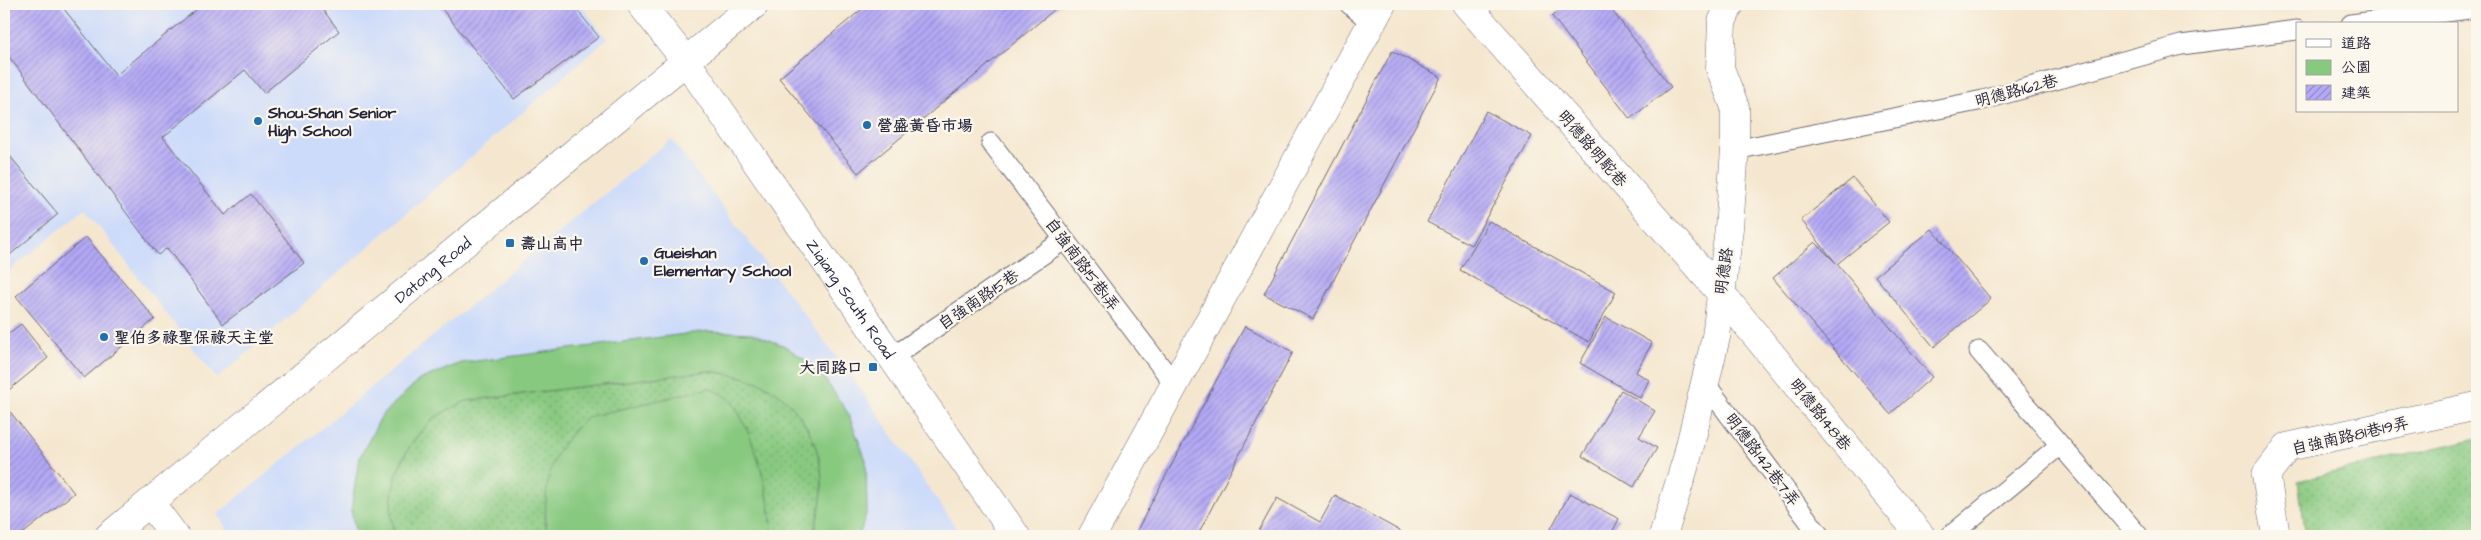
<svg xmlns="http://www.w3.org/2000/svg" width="2481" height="540" font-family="'Architects Daughter','LXGW WenKai TC',sans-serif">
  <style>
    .built { fill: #cddbfa }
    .green { fill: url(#green-dots); stroke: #55765e }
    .pitch { fill: #88c980; stroke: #55765e }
    .building { fill: url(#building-hatch) }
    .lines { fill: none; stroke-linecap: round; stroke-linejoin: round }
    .service-casing { stroke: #6c676f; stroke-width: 21 }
    .minor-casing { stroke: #6c676f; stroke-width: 29 }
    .tertiary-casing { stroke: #6c676f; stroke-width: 29 }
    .service { stroke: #fff; stroke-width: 19 }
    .minor { stroke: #fff; stroke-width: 28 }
    .tertiary { stroke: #fff; stroke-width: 28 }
    .poi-dot { fill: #1f6fb2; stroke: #fbf7ec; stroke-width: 2 }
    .labels { text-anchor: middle; stroke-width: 4.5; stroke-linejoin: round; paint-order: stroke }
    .street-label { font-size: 16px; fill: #22223b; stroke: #fbf7ec }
    .poi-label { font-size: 16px; font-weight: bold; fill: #22223b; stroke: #fbf7ec; text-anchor: start }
  </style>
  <defs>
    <pattern id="green-dots" width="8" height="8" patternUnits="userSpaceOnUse" patternTransform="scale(1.25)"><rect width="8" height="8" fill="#88c980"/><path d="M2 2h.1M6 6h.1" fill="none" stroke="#75ac70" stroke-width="1.8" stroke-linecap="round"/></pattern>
    <pattern id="building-hatch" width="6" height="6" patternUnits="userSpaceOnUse" patternTransform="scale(1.25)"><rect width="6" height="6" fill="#b4a9f6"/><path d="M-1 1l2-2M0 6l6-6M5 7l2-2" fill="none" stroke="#9289c8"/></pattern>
  </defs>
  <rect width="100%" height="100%" fill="#fbf7ec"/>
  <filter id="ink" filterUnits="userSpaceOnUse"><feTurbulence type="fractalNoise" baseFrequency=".02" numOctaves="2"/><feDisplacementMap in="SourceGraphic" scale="10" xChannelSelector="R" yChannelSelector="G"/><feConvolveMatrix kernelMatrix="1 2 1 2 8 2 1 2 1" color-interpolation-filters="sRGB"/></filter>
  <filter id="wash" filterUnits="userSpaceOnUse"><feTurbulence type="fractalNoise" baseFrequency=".0096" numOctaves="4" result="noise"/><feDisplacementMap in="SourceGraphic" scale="20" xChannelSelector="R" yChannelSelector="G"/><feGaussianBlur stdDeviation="1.12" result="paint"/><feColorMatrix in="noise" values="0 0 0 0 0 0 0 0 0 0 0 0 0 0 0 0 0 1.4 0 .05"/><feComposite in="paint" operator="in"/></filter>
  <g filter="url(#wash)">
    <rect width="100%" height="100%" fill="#f5e7cf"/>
    <path class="built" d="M4,4H580L607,39L217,379L85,209L4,275Z
      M671,139L857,384L962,536H230L218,514Z"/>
    <path class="green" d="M709,371C734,375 760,378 780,395C815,424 830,472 818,515C816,522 815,530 811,536H772C771,488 752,443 731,400L587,417L573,431L556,457L545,517L547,536H395C383,495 400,449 432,420C441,412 455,407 466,401Z
      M2477,438V536H2306L2298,481Z"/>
    <path class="pitch" d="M708,331L752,333L785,346L818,369L848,413L866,460L867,511L859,536H811C815,530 816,522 818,515C830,472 815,424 780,395C760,378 734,375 709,371L466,401C455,407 441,412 432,420C400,449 383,495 395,536H356L351,510L359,459L382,415L419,380L461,363Z
      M710,388C716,392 728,396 732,402C755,436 771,495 772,536H547C544,512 545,479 556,456C563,442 576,428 587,417Z"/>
    <g id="blocks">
      <path class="building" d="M4,4H60L116,75L203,4H330L323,10L339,31L264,93L245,70L163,137L225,215L251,194L304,263L223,324L167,248L158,255L4,50Z
        M438,4H572L599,37L514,99Z
        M868,4H1061L858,173L779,78Z
        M1569,4H1607L1671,87L1630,119L1552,16Z
        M1392,51L1441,77L1313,319L1264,294Z
        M1486,111L1532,136L1471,245L1427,222Z
        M4,149L58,214L4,260Z
        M1853,178L1889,222L1837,264L1932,377L1890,414L1773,278L1815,242L1836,263L1801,220Z
        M1489,221L1616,292L1589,342L1460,270Z
        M1932,229L1991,299L1934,347L1875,276Z
        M86,237L155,319L84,378L16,296Z
        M1606,317L1652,343L1636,372L1649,380L1640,398L1580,363Z
        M21,324L48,358L4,394V337Z
        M1245,326L1293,352L1197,536H1134Z
        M1621,390L1655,411L1639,437L1657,448L1634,487L1582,456Z
        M4,404L74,493L20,536H4Z
        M1570,493L1619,519L1610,536H1547Z
        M1335,495L1409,536H1256L1277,498L1320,522Z"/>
    </g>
  </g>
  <g filter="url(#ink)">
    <use href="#blocks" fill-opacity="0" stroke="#6c676f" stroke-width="1"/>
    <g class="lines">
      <defs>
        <path id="service" d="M1349,4L1372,23
          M2351,24L2477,8
          M991,143L1175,385
          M1735,150L1983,100L2181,45L2297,30
          M1979,351L2138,535
          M891,358L1064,240
          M1705,383L1820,536
          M1950,536L2060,445"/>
        <g id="minor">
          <path id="s1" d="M641,4L686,61L1016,536"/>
          <path d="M1466,4L1720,292L1921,536"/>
          <path d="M1092,536L1382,4"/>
          <path d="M1663,536L1687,458L1716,337L1729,228L1735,150V107L1720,68L1722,22L1730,4"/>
          <path d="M2276,536L2266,475L2287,447L2477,406"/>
        </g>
        <g id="tertiary">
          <path d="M151,504L175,536"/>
          <path id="s2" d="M109,536L755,4"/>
        </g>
      </defs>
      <use href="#service" class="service-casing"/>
      <use href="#minor" class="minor-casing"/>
      <use href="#tertiary" class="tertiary-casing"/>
      <use href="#service" class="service"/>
      <use href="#minor" class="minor"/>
      <use href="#tertiary" class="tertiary"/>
    </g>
  </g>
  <g class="poi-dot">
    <circle cx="258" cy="121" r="5"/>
    <circle cx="867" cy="125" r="5"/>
    <rect x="505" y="238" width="10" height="10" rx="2.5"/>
    <circle cx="644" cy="261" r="5"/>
    <circle cx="104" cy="337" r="5"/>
    <rect x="868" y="362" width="10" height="10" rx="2.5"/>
  </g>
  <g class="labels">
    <g class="street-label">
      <text transform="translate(2016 90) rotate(-15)" y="6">明德路162巷</text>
      <text transform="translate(1593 148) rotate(49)" y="6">明德路明駝巷</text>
      <text transform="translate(1083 264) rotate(53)" y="6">自強南路15巷1弄</text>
      <text dy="6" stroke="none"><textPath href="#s2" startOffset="419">Datong Road</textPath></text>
      <text transform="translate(1723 271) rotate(-82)" y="6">明德路</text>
      <text dy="6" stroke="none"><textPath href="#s1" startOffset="362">Ziqiang South Road</textPath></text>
      <text transform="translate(978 299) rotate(-34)" y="6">自強南路15巷</text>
      <text transform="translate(1821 414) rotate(51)" y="6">明德路148巷</text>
      <text transform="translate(2350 435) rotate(-13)" y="6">自強南路81巷19弄</text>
      <text transform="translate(1763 459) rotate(53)" y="6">明德路142巷7弄</text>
    </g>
    <g class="poi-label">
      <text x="268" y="118">Shou-Shan Senior<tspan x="268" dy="18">High School</tspan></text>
      <text x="877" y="131">營盛黃昏市場</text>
      <text x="520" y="249">壽山高中</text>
      <text x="654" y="258">Gueishan<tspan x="654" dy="18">Elementary School</tspan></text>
      <text x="114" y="343">聖伯多祿聖保祿天主堂</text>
      <text x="863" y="373" text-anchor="end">大同路口</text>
    </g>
  </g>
  <rect width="2481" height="540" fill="none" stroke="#fbf7ec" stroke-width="20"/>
  <rect x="2296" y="22" width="162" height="90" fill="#fbf7ec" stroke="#a4a2a5"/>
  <rect x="2306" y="39" width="25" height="8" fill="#ffffff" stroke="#a4a2a5"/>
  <text x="2341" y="48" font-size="15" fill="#22223b">道路</text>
  <rect x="2306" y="60" width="25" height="15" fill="#88c980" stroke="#a4a2a5"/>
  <text x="2341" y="72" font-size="15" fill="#22223b">公園</text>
  <rect x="2306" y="85" width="25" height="15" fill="url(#building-hatch)" stroke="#a4a2a5"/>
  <text x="2341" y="98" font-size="15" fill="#22223b">建築</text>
</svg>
